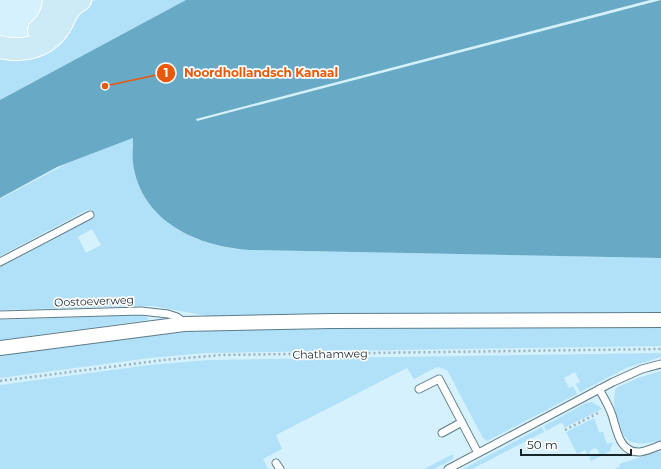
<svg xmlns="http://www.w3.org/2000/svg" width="661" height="469" font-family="Montserrat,sans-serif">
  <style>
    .green { fill: #b0e1f8; fill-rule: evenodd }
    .water { fill: #68a9c5 }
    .pier { fill: #d5f1fd }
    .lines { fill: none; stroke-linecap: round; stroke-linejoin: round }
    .lane-casing { stroke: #5c7c8a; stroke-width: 9 }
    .street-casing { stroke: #5c7c8a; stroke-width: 16 }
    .primary-casing { stroke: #fff; stroke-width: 24 }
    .path { stroke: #9bb2bc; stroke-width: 2.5; stroke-dasharray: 2 3; stroke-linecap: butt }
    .lane { stroke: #fff; stroke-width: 7 }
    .street { stroke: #fff; stroke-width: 14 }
    .primary { stroke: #cdeaf7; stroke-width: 22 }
    .labels { text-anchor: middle; stroke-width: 3.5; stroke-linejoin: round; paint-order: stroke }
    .street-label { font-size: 11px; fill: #18252b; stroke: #fff }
    .leader { fill: none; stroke: #e8590c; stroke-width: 1.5 }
    .callout-dot { fill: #e8590c; stroke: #fff; stroke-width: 1.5 }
    .mark-label { font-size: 12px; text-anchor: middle; font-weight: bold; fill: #fff }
    .callout-label { font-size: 12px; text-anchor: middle; font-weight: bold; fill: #e8590c; stroke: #fff; stroke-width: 3.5; stroke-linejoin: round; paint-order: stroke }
  </style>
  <rect width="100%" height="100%" fill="#d5f1fd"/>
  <path class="green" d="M98,0H186L0,100V56L72,21L86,7L92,4V1Z
    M133,138C126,211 186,247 251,250L661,258V314L208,316L153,306H136L0,310V267L94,218L89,209L0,256V199L66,164ZM92,229L101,245L86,253L78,237Z
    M141,315L147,317L148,320L0,340V320Z
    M661,327V346L205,353L150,358L0,378V354C88,343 175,330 264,328Z
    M661,353V357L626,368L580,392L576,384L580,382L575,372L564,378L569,388L573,386L577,394L487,441L483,438L447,370L437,367L414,379L407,368L276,435L282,449L263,459L268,469H0V385L149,365L209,360Z
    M661,371V440C650,443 630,448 623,434C621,429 619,422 617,416C614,407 613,398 616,388L638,378Z
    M592,402L597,405L602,409L564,428V425L561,423L546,431L544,426L586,403Z
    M594,418L599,432H603L607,444L613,442L610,451L591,461L589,457C593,456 596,457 599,453L598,450L595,448L591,450L588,455L585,450L577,454L566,432Z
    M542,427L544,432L472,469H463Z
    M661,451V469H615L620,466L619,464Z
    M453,454V459L434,469H424Z"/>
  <path class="water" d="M186,0H661V258L251,250C198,247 141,222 133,163C132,155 133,146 133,138L57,167L0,198V100Z"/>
  <path class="pier" d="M650,0H661L197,121L196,119Z"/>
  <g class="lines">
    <defs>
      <path id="lane" d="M0,262L90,215
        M0,315L141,311L168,314L177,317L181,320L184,324
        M419,389L439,379L478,453
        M599,389C604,398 609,406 612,415C617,430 619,453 640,452C647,451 654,448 661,445
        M442,433L462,422
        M276,463L280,469
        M448,469L613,382L642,369L661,364"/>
      <path id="street" d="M0,348L184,324L332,321L661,320"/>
      <path id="primary" d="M39,30C49,22 53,12 54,0
        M0,47C23,53 47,47 60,26C66,15 68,6 80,0"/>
    </defs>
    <use href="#lane" class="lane-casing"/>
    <use href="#street" class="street-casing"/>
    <use href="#primary" class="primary-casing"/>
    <path class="path" d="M0,381L164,360L221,355L661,349
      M565,430L600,412"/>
    <use href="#lane" class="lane"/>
    <use href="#street" class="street"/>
    <use href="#primary" class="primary"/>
  </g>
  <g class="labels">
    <g class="street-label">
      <text transform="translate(94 301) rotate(-2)" y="4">Oostoeverweg</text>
      <text transform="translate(330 354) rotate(-1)" y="4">Chathamweg</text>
    </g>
  </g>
  <path class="leader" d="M105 86L166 73"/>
  <g class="callout-dot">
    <circle cx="105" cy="86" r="4"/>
    <circle cx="166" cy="73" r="10"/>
  </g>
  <g class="mark-label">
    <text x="166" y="77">1</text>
  </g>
  <g class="callout-label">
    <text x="261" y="77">Noordhollandsch Kanaal</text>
  </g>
  <path d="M521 449v6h110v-6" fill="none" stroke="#18252b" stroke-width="2"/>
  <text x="527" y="449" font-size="12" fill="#18252b" stroke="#ffffff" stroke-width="3" paint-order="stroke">50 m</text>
</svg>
